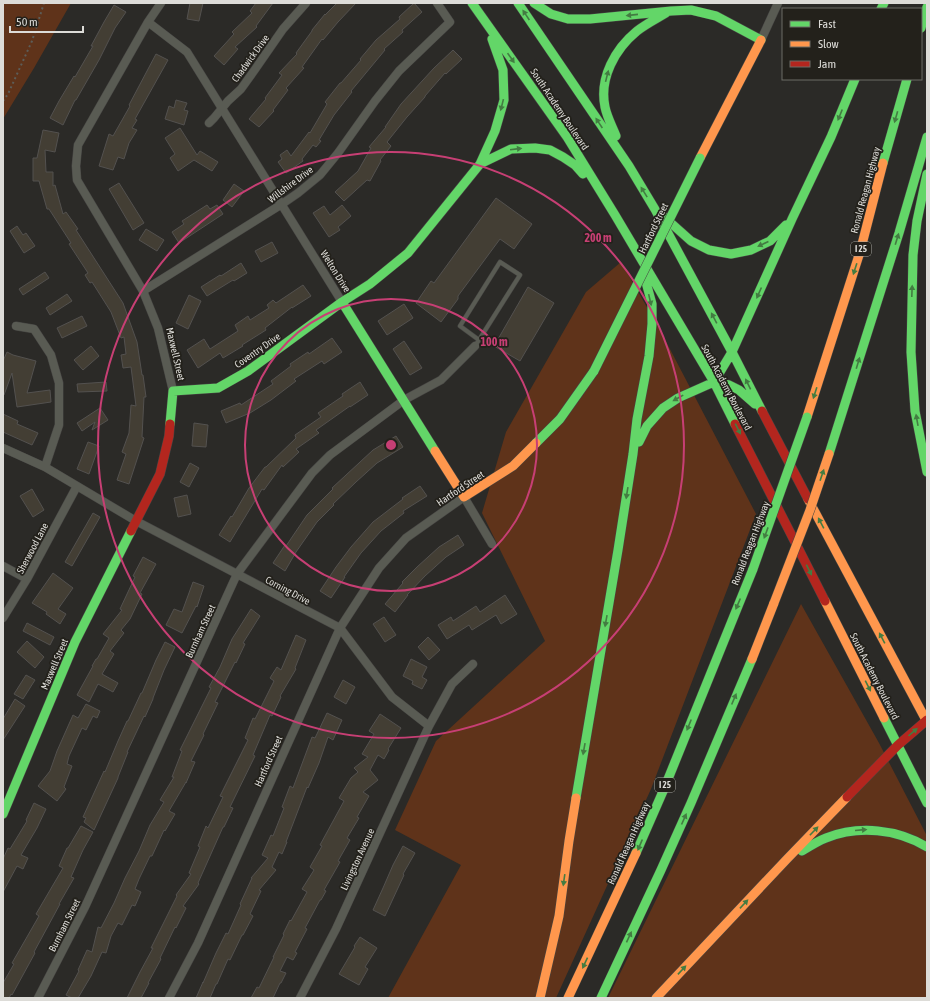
<svg xmlns="http://www.w3.org/2000/svg" width="930" height="1001" font-family="'Asap Condensed',sans-serif">
  <style>
    .green { fill: #5f331a }
    .building { fill: #433e34; stroke: #53514f }
    .lines { fill: none; stroke-linecap: round; stroke-linejoin: round }
    .lane-casing { stroke: #474644; stroke-width: 5 }
    .street-casing { stroke: #474644; stroke-width: 9 }
    .fast-casing { stroke: #474644; stroke-width: 10 }
    .slow-casing { stroke: #474644; stroke-width: 10 }
    .jam-casing { stroke: #474644; stroke-width: 10 }
    .path { stroke: #5d5d58; stroke-width: 2; stroke-dasharray: 2 3; stroke-linecap: butt }
    .lane { stroke: #595b53; stroke-width: 4 }
    .street { stroke: #595b53; stroke-width: 8 }
    .fast { stroke: #63d668; stroke-width: 9 }
    .slow { stroke: #ff974d; stroke-width: 9 }
    .jam { stroke: #b3261e; stroke-width: 9 }
    .fast-bridge-casing { stroke: #474644; stroke-width: 10; stroke-linecap: butt }
    .slow-bridge-casing { stroke: #474644; stroke-width: 10; stroke-linecap: butt }
    .fast-bridge { stroke: #63d668; stroke-width: 9 }
    .slow-bridge { stroke: #ff974d; stroke-width: 9 }
    .oneway { fill: #437c42 }
    .ring { fill: none; stroke: #c73f74; stroke-width: 2 }
    .labels { text-anchor: middle; stroke-width: 3.5; stroke-linejoin: round; paint-order: stroke }
    .shield { fill: #23211b; stroke: #a5a49f; stroke-width: 1 }
    .shield-label { font-size: 9px; font-weight: bold; fill: #dddcd8 }
    .street-label { font-size: 10px; fill: #dddcd8; stroke: #23211b }
    .centre { fill: #c73f74; stroke: #23211b; stroke-width: 2 }
    .ring-label { font-size: 12px; text-anchor: middle; font-weight: bold; fill: #c73f74; stroke: #23211b; stroke-width: 3.5; stroke-linejoin: round; paint-order: stroke }
  </style>
  <rect width="100%" height="100%" fill="#2b2a27"/>
  <path class="green" d="M3,3H71L34,68L3,119Z
    M621,262L660,330L756,514L651,789L556,998H388L461,865L395,830L436,741L545,641L482,513L506,432L586,292Z
    M801,604L879,743L927,836V998H608Z"/>
  <path class="building" d="M190,3H203L199,21L187,19Z
    M256,3H273L256,26L257,27L235,47L238,49L224,65L214,56L234,34L232,32L252,13L250,11Z
    M337,3H356L338,22L323,40L322,39L302,67L304,68L286,88L288,90L273,110L274,111L259,127L249,119L266,99L265,98L282,75L279,73L297,54L296,53L312,31V30L325,14V15Z
    M414,3L422,12L402,30L403,32L384,49L385,50L351,91L352,92L334,115L319,140L321,141L316,147L313,145L302,159L303,161L286,173L278,162L282,159L280,155L287,150L291,156L309,132L310,133L327,104L325,102L340,83H341L361,60L360,59L376,40L400,19L399,17Z
    M114,5L126,12L115,28L99,60L76,100H75L63,125L50,118L59,101L74,76L75,77L93,46H91L104,22Z
    M453,50L462,59L446,74L445,73L425,96V97L407,117L387,142L391,146L380,160L381,161L370,181L367,180L344,201L335,192L358,171L371,148L369,147L386,127H385L401,104L434,68Z
    M156,54L168,60L135,119L137,120L132,128L137,130L129,143L124,159L118,157L113,170L99,166L109,134L113,136L130,106L129,105Z
    M176,100L187,103L184,110L188,111L184,125L165,119L169,106L174,108Z
    M180,128L197,155L200,151L218,162L212,171L194,160L178,171L170,158L175,154L165,138Z
    M43,130L59,133L55,152L45,150L46,172H53V186L55,185L63,214L66,212L78,229L76,230L123,303L137,342L142,375H143L146,397H144L142,437L144,438L129,484L117,480L126,454L122,452L129,433L131,405L136,406L131,367L123,368L121,355L126,354L124,337L121,338L111,312L92,282L90,283L85,275L88,273L69,244L71,243L49,209H47L39,181H33V158H37Z
    M119,183L144,223L133,230L109,189Z
    M234,184L244,191L232,207L223,200Z
    M496,198L532,224L514,249L500,239L458,296V299L441,322L416,303L431,281L434,283Z
    M207,205L210,209L217,205L223,214L179,243L172,232L184,224L182,221Z
    M342,205L351,216L338,227L340,230L329,237L313,213L324,206L330,215Z
    M17,226L23,235L26,233L35,246L24,253L10,231Z
    M146,229L164,240L157,251L139,240Z
    M272,242L278,253L261,262L255,251Z
    M241,263L247,273L234,281L233,280L207,296L201,287L220,275L221,276Z
    M45,272L49,278L23,295L19,289Z
    M303,285L311,296L292,308V307L265,328L266,330L242,345L243,346L223,358L220,353L198,368L187,350L204,339L210,349L238,331L235,325L248,316L250,320L269,308L267,305L273,300L276,303Z
    M528,287L554,303L520,361L494,346Z
    M67,294L72,301L50,315L46,308Z
    M189,295L201,301L188,329L176,323Z
    M404,304L413,318L387,335L378,321Z
    M82,316L87,326L62,338L57,328Z
    M332,338L342,352L324,364L322,361L294,379L296,381L271,400L250,413L226,423L221,411L240,403L241,405L273,384L271,381L291,366L290,364L308,352L309,354Z
    M404,341L422,368L410,375L393,349Z
    M91,346L99,356L83,370L74,360Z
    M7,352L13,355L36,361L27,393L50,390L51,402L17,407L12,373L4,395H3V361Z
    M106,382L107,391L78,392L77,384Z
    M360,382L368,395L350,407V406L316,430L319,433L296,449L299,452L283,467L282,465L264,490L262,489L230,542L219,535L231,516L232,517L249,488L265,467H266L296,438L295,435L321,417L318,413L343,396L342,394Z
    M100,408L108,420L92,430L95,422L82,431L77,423Z
    M3,414L18,421L17,424L38,433L32,445L3,432Z
    M194,423L208,425L206,447L192,446Z
    M396,436L403,447L377,463L356,482L333,504L334,505L317,522L296,552L285,571L273,563L285,545L286,546L307,515L333,489L332,488L373,450Z
    M88,442L99,446L89,474L77,469Z
    M190,463L199,468L189,487L180,482Z
    M420,486L427,496L403,511L404,513L381,531L361,553L344,577H345L331,598L320,591L336,567L351,547L373,522L403,499L402,498Z
    M32,489L44,510L33,517L20,496Z
    M187,495L191,514L178,517L174,498Z
    M93,513L100,517L72,566L65,562Z
    M458,535L464,545L446,557L425,576L407,595H408L395,612L385,604L403,583L402,582L417,567L439,547Z
    M143,557L156,564L140,593L142,594L130,619L121,630L124,633L110,651L114,654L102,674L118,683L113,692L98,684L89,702L77,695L93,666H92L96,659H97L109,638L103,634L122,610L120,609L135,577L133,576Z
    M53,573L73,588L58,609L66,614L60,624L46,614L47,612L32,603Z
    M193,582L204,586L197,607L196,606L182,633L166,625L174,609L182,612Z
    M505,595L517,614L501,624L496,615L472,630L469,625L447,639L438,625L451,617L453,621L476,606L480,612Z
    M251,609L260,616L243,643L245,644L236,663L235,662L215,702L218,703L203,734L204,735L191,761L195,762L186,783V782L169,811L175,814L165,831L164,830L152,856H150L139,879L135,889L141,892L135,906L132,905L122,925L118,923L111,936L106,953L102,952L91,976L78,998H72L66,995L79,971L78,970L87,950L92,952L98,927L101,928L114,903L125,878L139,851L150,825L164,802L160,800L174,777H172L182,751L180,750L211,688L209,687L220,667L232,639Z
    M384,617L396,635L385,642L373,624Z
    M27,623L54,637L50,645L23,631Z
    M296,635L306,640L295,668L296,669L280,696L281,697L272,716L270,715L253,755L255,756L230,807L233,808L224,827H223L198,883L199,884L183,906L186,908L176,928L175,927L160,958L161,959L148,983H149L141,998H127L140,972L153,948H151L177,896L176,895L191,874L189,873L200,847L198,846L206,826L208,828L223,797L220,796L248,740L245,738L253,718L255,719L274,681L270,678L277,667L281,670Z
    M428,637L440,650L429,660L418,647Z
    M27,641L44,657L35,668L17,652Z
    M165,642L175,647L164,670L153,698V699L145,717L144,716L127,752H128L118,777V778L94,830L84,822L86,818L83,817L104,771L105,772L118,741L127,721H128L141,693H142L156,660Z
    M411,659L427,667L422,677L427,680L422,689L412,684L413,681L403,676Z
    M26,675L35,680L23,699L14,694Z
    M343,680L355,687L346,704L334,697Z
    M15,699L25,706L3,740V719Z
    M86,704L100,711L97,718L93,716L86,730L82,728L69,756L67,764L72,766L64,787L66,789L57,801L38,786L50,771L57,751L73,715L78,718Z
    M327,713L342,720L333,740L328,737L319,763L308,788L307,787L286,842H287L282,854L279,852L272,867L276,870L259,890L261,891L250,914L253,916L243,935H242L230,960L228,959L217,984H216L210,998H196L203,982V983L216,953L226,933L228,934L241,905L240,904L252,878H251L268,858L262,855L271,835L273,836L284,808L282,807L290,786L293,788L312,737L315,738Z
    M380,714L401,728L388,749L389,750L384,759L378,755L370,770L378,780L363,792L369,796L357,817L359,818L347,838L350,840L338,861L340,862L324,890L326,891L321,900H320L305,928L307,929L295,952L297,953L293,960L287,957L280,971L286,973L281,983H280L273,998H251L257,987L259,988L274,957H273L284,935L283,934L290,920L291,921L307,892L302,889L314,870L310,867L322,846L320,845L344,801L339,798L351,778L358,772L354,768L368,757L362,754L374,734L369,731Z
    M34,803L46,809L37,828L21,855L28,858L23,869L17,866L3,892V859L8,848L10,849L27,821L26,820Z
    M81,826L93,832L83,850L71,877L74,878L59,904H60L34,952L35,953L12,995L11,994L9,998H3V983L14,964L12,963L39,916L36,914L63,868L59,866L67,848H68Z
    M403,846L415,853L403,874L404,875L385,916L373,910L383,888L393,865Z
    M360,937L377,948L365,967L368,969L359,985L339,974L355,947L354,946Z"/>
  <g class="lines">
    <defs>
      <path id="lane" d="M475,346L479,340L520,275L500,262L460,326L479,340"/>
      <path id="street" d="M161,3L148,22L78,145L76,166L77,180L143,291L158,328L173,391
        M148,22L187,52L342,302
        M761,40L778,3
        M209,123L214,118L228,101L241,89L256,68L283,29L306,3
        M143,291L282,204L298,193L320,175L338,153L375,101L399,71L450,22L437,3
        M16,326L34,329L51,355L59,383V425L45,467
        M3,448L45,467L136,521L340,628L392,697L429,726L452,684L473,664
        M3,566L27,579
        M3,618L27,579L77,486
        M38,998L85,907L237,574L312,473L330,455L404,400L441,380L475,346
        M169,998L198,943L340,628L379,568L406,538L464,497L492,544
        M300,998L336,929L429,726"/>
      <path id="fast" d="M472,3L567,137L615,215L714,382L735,424
        M518,3L629,166L656,211L732,352L762,411
        M534,3L551,14L568,19H590L671,11L691,10L716,16L761,40
        M881,9L884,3
        M921,28L927,7
        M616,136C612,126 607,117 605,107C599,78 615,49 637,31C646,24 656,19 666,13
        M883,163L907,79
        M480,164L511,149L535,148L550,150L563,157L575,165L583,174
        M927,174L917,221L913,255L911,352L915,411L927,472
        M663,216L691,241L709,250L731,254L751,250L770,241L786,225
        M342,302L370,284L408,253L480,164L495,131L504,100L503,70L492,39
        M714,382L732,352L792,219L831,137L855,79
        M170,424L173,391L218,388L248,371L342,302L435,451
        M639,442L647,426L663,408L678,398L714,382L729,385L739,390L755,404
        M536,443L560,419L594,371
        M829,454L899,233L927,137
        M884,718L927,803
        M576,798L618,550L633,454L637,419L649,356L652,324V304L644,275
        M3,814L75,642L131,531
        M802,851C810,846 818,841 826,838C859,825 897,829 927,847
        M636,853L664,789L753,569
        M601,998L661,870L691,803L752,659"/>
      <path id="slow" d="M700,158L761,40
        M807,417L860,252L883,163
        M435,451L464,497L513,466L536,443
        M808,499L927,722
        M825,601L884,718
        M752,659L774,603
        M540,998L559,916L569,841L576,798
        M568,998L636,853
        M656,998L787,859L847,797"/>
      <path id="jam" d="M762,411L808,499
        M735,424L825,601
        M131,531L160,474L169,436L170,424
        M847,797L898,745L927,720"/>
    </defs>
    <use href="#lane" class="lane-casing"/>
    <use href="#street" class="street-casing"/>
    <use href="#fast" class="fast-casing"/>
    <use href="#slow" class="slow-casing"/>
    <use href="#jam" class="jam-casing"/>
    <path class="path" d="M3,101L8,94L32,41L44,3"/>
    <use href="#lane" class="lane"/>
    <use href="#street" class="street"/>
    <use href="#fast" class="fast"/>
    <use href="#slow" class="slow"/>
    <use href="#jam" class="jam"/>
    <defs>
      <path id="fast-bridge" d="M594,371L700,158
        M753,569L807,417"/>
      <path id="slow-bridge" d="M774,603L810,510L829,454"/>
    </defs>
    <use href="#fast-bridge" class="fast-bridge-casing"/>
    <use href="#slow-bridge" class="slow-bridge-casing"/>
    <use href="#fast-bridge" class="fast-bridge"/>
    <use href="#slow-bridge" class="slow-bridge"/>
  </g>
  <defs><path id="oneway-solid" d="M-6-.8H1V-3.2L6.5 0L1 3.2V.8H-6Z"/></defs>
  <g class="oneway">
    <use href="#oneway-solid" transform="translate(526 15) rotate(-124)"/>
    <use href="#oneway-solid" transform="translate(632 15) rotate(174)"/>
    <use href="#oneway-solid" transform="translate(511 58) rotate(55)"/>
    <use href="#oneway-solid" transform="translate(607 76) rotate(-76)"/>
    <use href="#oneway-solid" transform="translate(502 105) rotate(104)"/>
    <use href="#oneway-solid" transform="translate(840 115) rotate(112)"/>
    <use href="#oneway-solid" transform="translate(896 117) rotate(106)"/>
    <use href="#oneway-solid" transform="translate(599 123) rotate(-124)"/>
    <use href="#oneway-solid" transform="translate(516 149) rotate(-7)"/>
    <use href="#oneway-solid" transform="translate(644 192) rotate(-122)"/>
    <use href="#oneway-solid" transform="translate(897 239) rotate(-73)"/>
    <use href="#oneway-solid" transform="translate(763 244) rotate(155)"/>
    <use href="#oneway-solid" transform="translate(855 269) rotate(108)"/>
    <use href="#oneway-solid" transform="translate(912 291) rotate(-88)"/>
    <use href="#oneway-solid" transform="translate(759 293) rotate(114)"/>
    <use href="#oneway-solid" transform="translate(650 300) rotate(77)"/>
    <use href="#oneway-solid" transform="translate(714 318) rotate(-118)"/>
    <use href="#oneway-solid" transform="translate(858 363) rotate(-73)"/>
    <use href="#oneway-solid" transform="translate(748 384) rotate(-116)"/>
    <use href="#oneway-solid" transform="translate(815 393) rotate(108)"/>
    <use href="#oneway-solid" transform="translate(678 398) rotate(151)"/>
    <use href="#oneway-solid" transform="translate(917 420) rotate(-100)"/>
    <use href="#oneway-solid" transform="translate(738 429) rotate(63)"/>
    <use href="#oneway-solid" transform="translate(822 475) rotate(-71)"/>
    <use href="#oneway-solid" transform="translate(627 493) rotate(99)"/>
    <use href="#oneway-solid" transform="translate(821 523) rotate(-118)"/>
    <use href="#oneway-solid" transform="translate(766 533) rotate(110)"/>
    <use href="#oneway-solid" transform="translate(809 570) rotate(63)"/>
    <use href="#oneway-solid" transform="translate(738 604) rotate(113)"/>
    <use href="#oneway-solid" transform="translate(606 621) rotate(100)"/>
    <use href="#oneway-solid" transform="translate(882 638) rotate(-118)"/>
    <use href="#oneway-solid" transform="translate(868 686) rotate(63)"/>
    <use href="#oneway-solid" transform="translate(734 699) rotate(-67)"/>
    <use href="#oneway-solid" transform="translate(689 725) rotate(112)"/>
    <use href="#oneway-solid" transform="translate(913 732) rotate(-41)"/>
    <use href="#oneway-solid" transform="translate(584 749) rotate(100)"/>
    <use href="#oneway-solid" transform="translate(684 819) rotate(-66)"/>
    <use href="#oneway-solid" transform="translate(861 830) rotate(-5)"/>
    <use href="#oneway-solid" transform="translate(814 831) rotate(-46)"/>
    <use href="#oneway-solid" transform="translate(640 845) rotate(113)"/>
    <use href="#oneway-solid" transform="translate(564 880) rotate(98)"/>
    <use href="#oneway-solid" transform="translate(744 904) rotate(-47)"/>
    <use href="#oneway-solid" transform="translate(629 937) rotate(-65)"/>
    <use href="#oneway-solid" transform="translate(585 963) rotate(115)"/>
    <use href="#oneway-solid" transform="translate(682 970) rotate(-47)"/>
  </g>
  <g class="ring">
    <circle cx="391" cy="445" r="146"/>
    <circle cx="391" cy="445" r="293"/>
  </g>
  <g class="labels">
    <g class="shield">
      <rect x="851" y="242" width="20" height="14" rx="3"/>
      <rect x="655" y="778" width="20" height="14" rx="3"/>
    </g>
    <g class="shield-label">
      <text x="861" y="252">I 25</text>
      <text x="665" y="788">I 25</text>
    </g>
    <g class="street-label">
      <text transform="translate(250 58) rotate(-54)" y="4">Chadwick Drive</text>
      <text transform="translate(560 109) rotate(56)" y="4">South Academy Boulevard</text>
      <text transform="translate(290 184) rotate(-37)" y="4">Willshire Drive</text>
      <text transform="translate(865 190) rotate(-75)" y="4">Ronald Reagan Highway</text>
      <text transform="translate(653 228) rotate(-64)" y="4">Hartford Street</text>
      <text transform="translate(336 271) rotate(58)" y="4">Welton Drive</text>
      <text transform="translate(257 350) rotate(-35)" y="4">Coventry Drive</text>
      <text transform="translate(176 354) rotate(77)" y="4">Maxwell Street</text>
      <text transform="translate(727 387) rotate(62)" y="4">South Academy Boulevard</text>
      <text transform="translate(460 488) rotate(-34)" y="4">Hartford Street</text>
      <text transform="translate(750 543) rotate(-69)" y="4">Ronald Reagan Highway</text>
      <text transform="translate(32 548) rotate(-62)" y="4">Sherwood Lane</text>
      <text transform="translate(288 590) rotate(28)" y="4">Corning Drive</text>
      <text transform="translate(200 631) rotate(-65)" y="4">Burnham Street</text>
      <text transform="translate(54 664) rotate(-67)" y="4">Maxwell Street</text>
      <text transform="translate(875 676) rotate(63)" y="4">South Academy Boulevard</text>
      <text transform="translate(268 761) rotate(-66)" y="4">Hartford Street</text>
      <text transform="translate(628 843) rotate(-66)" y="4">Ronald Reagan Highway</text>
      <text transform="translate(357 859) rotate(-65)" y="4">Livingston Avenue</text>
      <text transform="translate(64 925) rotate(-63)" y="4">Burnham Street</text>
    </g>
  </g>
  <circle cx="391" cy="445" r="6" class="centre"/>
  <g class="ring-label">
    <text x="598" y="242">200 m</text>
    <text x="494" y="346">100 m</text>
  </g>
  <rect width="930" height="1001" fill="none" stroke="#dddcd8" stroke-width="8"/>
  <rect x="782" y="8" width="140" height="72" fill="#23211b" stroke="#6d6c67"/>
  <rect x="790" y="21" width="20" height="6" fill="#63d668" stroke="#6d6c67"/>
  <text x="818" y="28" font-size="12" fill="#dddcd8">Fast</text>
  <rect x="790" y="41" width="20" height="6" fill="#ff974d" stroke="#6d6c67"/>
  <text x="818" y="48" font-size="12" fill="#dddcd8">Slow</text>
  <rect x="790" y="61" width="20" height="6" fill="#b3261e" stroke="#6d6c67"/>
  <text x="818" y="68" font-size="12" fill="#dddcd8">Jam</text>
  <path d="M10 26v6h73v-6" fill="none" stroke="#dddcd8" stroke-width="2"/>
  <text x="16" y="26" font-size="12" fill="#dddcd8" stroke="#23211b" stroke-width="3" paint-order="stroke">50 m</text>
</svg>
